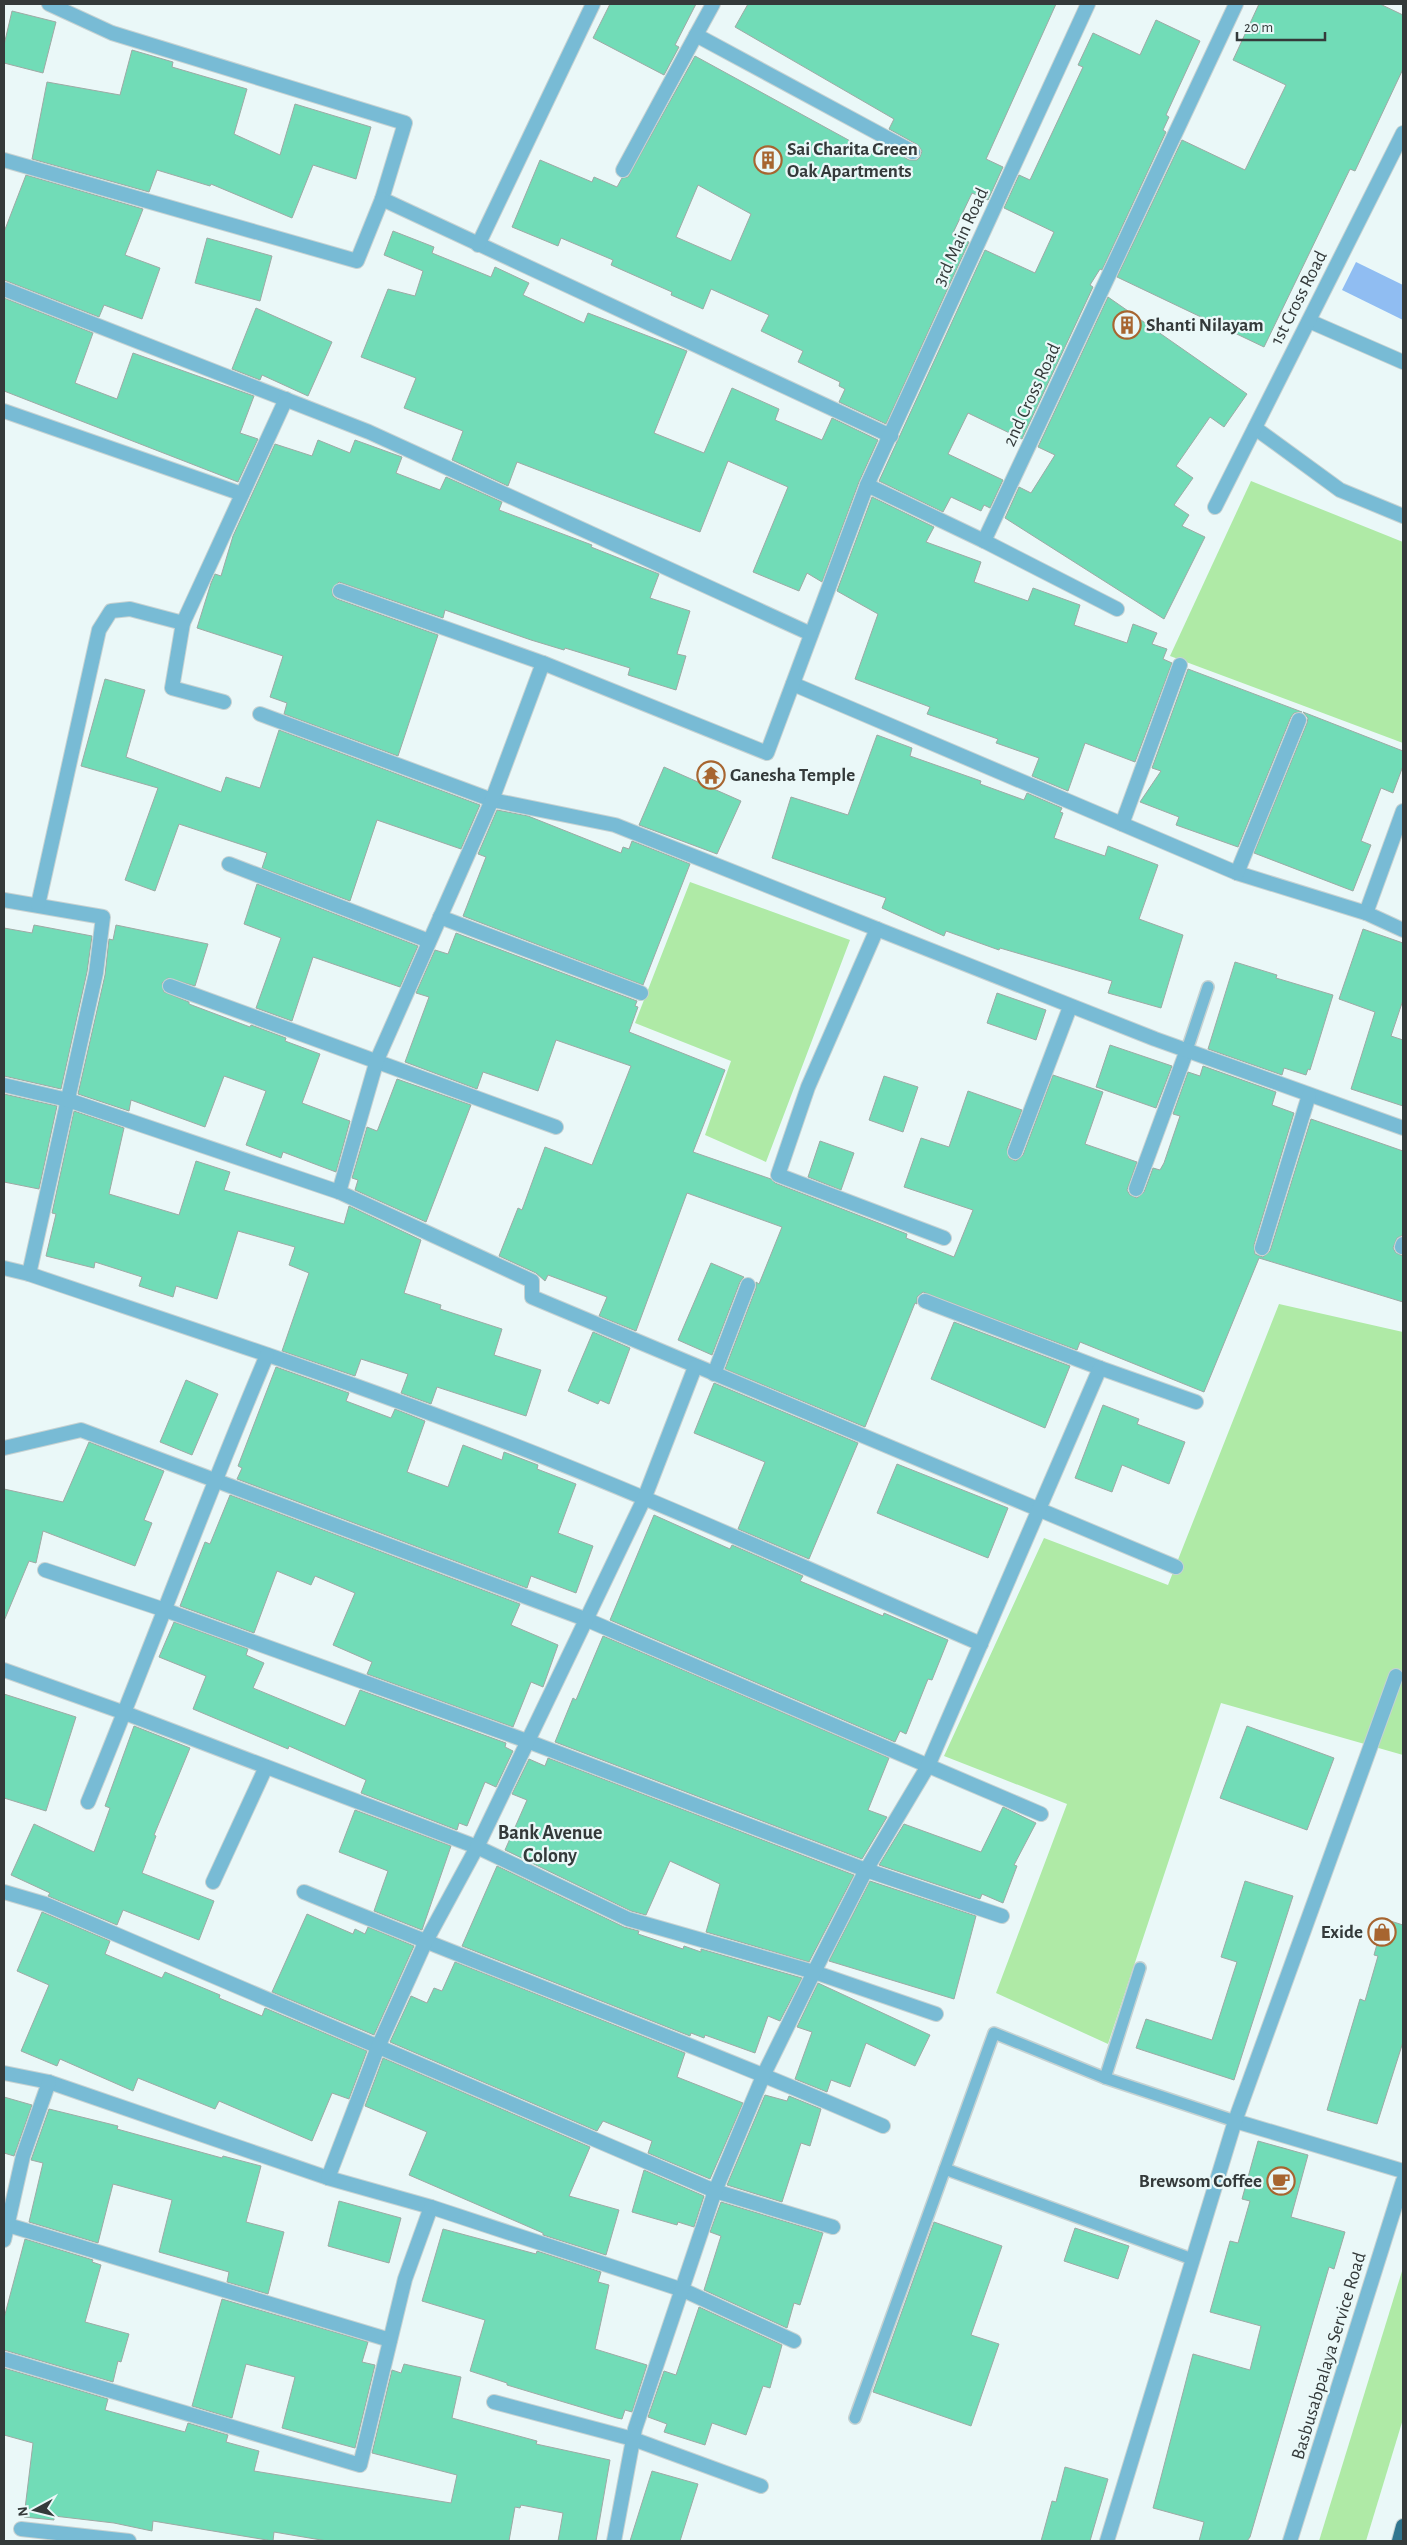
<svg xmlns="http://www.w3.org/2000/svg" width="1407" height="2545" font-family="'Alegreya Sans',sans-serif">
<rect width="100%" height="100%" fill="#eaf8f8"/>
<!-- green -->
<g fill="#afeaa6">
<polygon points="1251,481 1403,542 1403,743 1170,656"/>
<polygon points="690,882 850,940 766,1162 705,1135 731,1061 635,1023"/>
<polygon points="1279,1304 1403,1332 1403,1755 1221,1703 1108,2044 996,1993 1067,1804 944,1756 1044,1538 1168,1585"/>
<polygon points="1403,2268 1403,2419 1366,2541 1319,2541"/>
</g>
<!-- water -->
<polygon fill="#90bdf2" points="1356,262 1403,285 1403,320 1342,290"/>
<!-- building -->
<g fill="#71dcb7" stroke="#9eaaa5" fill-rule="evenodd">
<polygon points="610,4 696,4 675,45 679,47 664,75 593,38"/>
<path d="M 748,4 L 1056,4 L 987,157 L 986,159 L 1003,167 L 988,200 L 972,193 L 952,235 L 969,242 L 886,424 L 839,402 L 845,389 L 839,386 L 840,382 L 798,362 L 803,351 L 761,331 L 769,315 L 711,289 L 703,309 L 671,295 L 672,292 L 611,265 L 613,260 L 561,238 L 558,246 L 512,227 L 540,160 L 592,182 L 594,177 L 617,187 L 622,178 L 628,177 L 695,56 L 874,154 L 880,144 L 909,160 L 917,160 L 920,157 L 922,151 L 918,145 L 889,129 L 894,119 L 735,27 ZM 698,185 L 751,214 L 731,261 L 676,237 Z"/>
<polygon points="1259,4 1380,4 1403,15 1403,69 1355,171 1350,169 1264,347 1117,277 1182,140 1245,170 1286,85 1233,60"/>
<polygon points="12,11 56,22 43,73 4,63 4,45"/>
<polygon points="1156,20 1200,41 1166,115 1169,117 1163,130 1166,132 1102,270 1100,269 1090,285 1093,287 1022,439 968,413 948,454 1003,480 990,508 984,505 981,511 951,497 943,512 879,481 985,250 1035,273 1054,232 1004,208 1019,175 1030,180 1083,67 1078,65 1093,33 1140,55"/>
<polygon points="132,50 173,62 172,67 247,89 234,134 280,155 295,104 371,127 356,179 313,165 292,218 211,184 210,186 157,170 149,192 32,159 47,82 120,95"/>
<polygon points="26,175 143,209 125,255 160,268 142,319 104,305 99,317 4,280 4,232"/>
<polygon points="393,231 434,247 432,253 491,277 495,267 529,283 523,295 584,323 588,313 687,351 654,433 704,453 732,388 779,409 775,420 822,440 832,418 878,440 859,482 822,582 807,573 799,591 753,572 788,487 728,461 700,532 517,462 508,486 452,460 463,431 404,408 416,378 361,357 388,289 415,296 423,271 384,255"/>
<polygon points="207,238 272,256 260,301 195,283"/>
<polygon points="1108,297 1247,394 1224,427 1210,417 1176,466 1193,478 1174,505 1189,515 1182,526 1205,537 1164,619 1005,518 1019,487 1031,493 1055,455 1038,447"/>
<polygon points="4,298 93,333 75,383 117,399 133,353 254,396 240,433 258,439 238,482 4,391"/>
<polygon points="256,308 332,342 308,396 262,375 260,380 232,369"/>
<polygon points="318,440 350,453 355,440 402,457 396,473 440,490 446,477 502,502 499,510 592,545 591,547 659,574 650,598 690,611 677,654 686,656 676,690 628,675 630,668 565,648 564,650 531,640 445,610 443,618 339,582 332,589 333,596 337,599 438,635 398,756 284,714 287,703 270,697 283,656 197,628 211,583 215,574 221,576 233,536 275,444 312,456"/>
<polygon points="872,497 934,527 926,542 981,562 974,582 1028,601 1033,588 1080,605 1074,625 1127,643 1133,624 1157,633 1152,644 1167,649 1163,659 1172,663 1135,762 1085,743 1068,791 1032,776 1039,758 996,743 998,739 927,714 930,707 855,679 878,614 837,591"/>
<polygon points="1188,669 1302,712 1294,713 1291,717 1238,847 1176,825 1179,817 1140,802 1161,771 1152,768"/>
<polygon points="105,679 145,690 126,757 221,792 226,777 260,788 279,730 480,805 461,849 377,820 350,901 262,868 267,853 179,824 155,891 125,880 158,788 81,766"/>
<polygon points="1303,712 1403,751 1403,766 1393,793 1381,788 1361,841 1371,845 1353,891 1254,853 1307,723 1308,718"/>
<polygon points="877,735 912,748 910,756 981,781 980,784 1024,800 1027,793 1062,808 1060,812 1063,813 1054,838 1105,856 1108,846 1158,865 1139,919 1183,935 1161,1008 1108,993 1112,981 1000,948 999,950 946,931 944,936 882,908 886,898 772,858 791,797 848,815"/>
<polygon points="664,767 741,801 717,854 639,825"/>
<polygon points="497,810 528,816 621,853 623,847 629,849 632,841 690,864 643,985 463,916 486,857 478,854"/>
<polygon points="257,884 418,946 400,987 313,957 292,1021 256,1008 281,938 244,924"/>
<polygon points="34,925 92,936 87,972 61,1089 4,1076 4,928 32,933"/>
<polygon points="116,925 208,944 195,986 168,978 162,983 164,992 189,1002 189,1004 250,1027 251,1025 286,1038 285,1041 320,1054 302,1103 350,1121 336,1172 283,1152 281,1158 246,1145 266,1091 224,1076 205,1127 131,1100 129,1111 78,1094 105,975 109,939 113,940"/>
<polygon points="1363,929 1403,943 1403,1000 1391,1036 1403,1040 1403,1106 1351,1089 1375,1012 1339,999"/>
<polygon points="456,933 637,1001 635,1006 638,1007 629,1032 725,1070 693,1152 771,1179 775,1183 907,1234 906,1238 954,1257 973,1210 904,1187 921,1138 949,1147 968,1091 1022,1110 1007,1149 1009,1158 1016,1161 1023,1155 1053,1075 1103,1092 1085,1144 1137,1162 1127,1190 1130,1195 1137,1198 1144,1192 1153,1168 1160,1170 1164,1163 1180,1116 1173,1114 1188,1072 1200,1076 1203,1066 1276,1092 1272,1105 1294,1113 1254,1245 1255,1254 1263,1257 1270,1251 1311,1119 1403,1151 1403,1235 1397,1238 1393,1248 1396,1253 1403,1256 1403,1302 1259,1258 1204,1392 1080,1342 1077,1350 923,1292 917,1297 917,1304 915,1303 865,1427 725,1369 756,1288 756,1282 759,1284 782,1227 687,1193 636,1331 599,1316 607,1297 548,1275 545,1281 536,1273 499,1256 518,1208 522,1210 545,1147 592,1165 631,1066 556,1040 538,1091 483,1072 477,1089 405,1062 429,997 416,993 435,950 448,954"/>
<polygon points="1235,962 1277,975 1276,978 1333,995 1310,1070 1308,1069 1306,1075 1284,1068 1282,1075 1208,1049"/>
<polygon points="997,993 1046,1010 1036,1040 987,1023"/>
<polygon points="1110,1045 1172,1066 1156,1108 1096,1087"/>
<polygon points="884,1076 918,1087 903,1132 869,1120"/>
<polygon points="397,1079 471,1105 426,1222 355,1190 358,1180 352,1178 367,1127 377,1131 378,1129"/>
<polygon points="4,1094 57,1106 39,1189 4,1182"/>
<polygon points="74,1111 124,1128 109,1194 179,1215 196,1161 230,1172 224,1190 344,1224 349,1206 421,1240 404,1293 441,1305 440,1309 502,1329 494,1355 541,1370 526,1416 437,1387 431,1404 401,1393 408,1374 361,1359 355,1376 282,1351 309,1273 289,1265 295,1247 238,1231 217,1299 176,1286 173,1297 139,1286 142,1277 95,1262 94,1268 46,1256 56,1214 52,1213"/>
<polygon points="820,1141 854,1153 841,1190 808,1177"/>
<polygon points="711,1263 744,1277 740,1282 712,1355 678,1340"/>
<polygon points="954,1322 1070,1366 1045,1428 931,1379"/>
<polygon points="593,1332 630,1348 609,1404 600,1400 598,1404 568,1391"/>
<polygon points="276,1367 349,1393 346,1401 391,1418 395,1409 425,1421 407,1472 448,1487 463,1445 502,1460 504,1452 538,1465 537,1469 576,1484 558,1533 593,1546 576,1593 531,1576 527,1588 237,1479 242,1468 238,1466"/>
<polygon points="186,1380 218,1394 192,1455 160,1442"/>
<polygon points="714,1383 858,1443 809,1559 738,1529 765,1462 694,1433"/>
<polygon points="1103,1405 1139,1419 1137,1424 1185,1442 1169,1484 1122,1465 1112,1492 1075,1478"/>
<polygon points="89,1442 164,1471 144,1520 152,1523 135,1566 43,1531 36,1563 29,1561 4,1621 4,1489 63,1502"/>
<polygon points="897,1464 1008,1508 988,1558 877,1513"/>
<polygon points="230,1495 520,1604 511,1625 558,1645 543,1687 531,1682 513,1727 367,1674 372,1662 333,1645 355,1593 315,1576 311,1585 277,1571 254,1633 180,1606 205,1542 210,1544"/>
<polygon points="654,1515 730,1549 732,1545 803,1576 800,1581 883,1616 884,1613 948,1640 932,1680 928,1679 906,1734 900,1731 895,1742 610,1620"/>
<polygon points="174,1622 248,1649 246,1655 264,1663 253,1688 345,1726 360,1690 506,1743 505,1747 513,1751 496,1787 485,1782 467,1826 459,1823 457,1830 361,1793 366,1780 289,1746 288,1749 193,1709 206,1676 159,1657"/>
<polygon points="603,1636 889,1758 868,1810 887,1817 862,1859 555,1742 573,1698 576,1700"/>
<polygon points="4,1694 76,1717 46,1811 4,1798"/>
<polygon points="134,1726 190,1748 154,1835 156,1836 142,1873 214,1901 199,1940 123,1910 117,1925 48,1896 50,1893 11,1875 34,1824 94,1852 110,1808 105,1806"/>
<polygon points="1247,1726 1334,1758 1307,1830 1220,1798"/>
<polygon points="548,1758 854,1875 809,1962 706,1932 720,1884 670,1861 646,1915 631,1911 505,1850 527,1800 512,1794 529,1759 545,1766"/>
<polygon points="1003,1807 1036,1823 1014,1865 1017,1866 1003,1903 982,1894 980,1899 879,1865 904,1824 981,1852"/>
<polygon points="355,1810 451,1846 422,1930 374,1911 388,1871 339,1852"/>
<polygon points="497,1866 624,1927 639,1931 638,1934 683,1949 684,1946 701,1952 701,1949 802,1978 780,2021 768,2016 755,2053 705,2035 704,2038 691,2033 690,2036 462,1946"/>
<polygon points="870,1881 976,1916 954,1999 829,1961"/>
<polygon points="1245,1881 1293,1896 1234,2080 1136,2048 1146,2019 1212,2040 1237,1962 1221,1957"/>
<polygon points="42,1912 110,1941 105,1954 162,1978 165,1972 220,1995 219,1998 262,2016 265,2008 367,2051 349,2099 332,2093 312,2141 219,2101 215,2109 138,2078 133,2091 60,2059 57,2066 21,2051 49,1985 17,1971"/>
<polygon points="307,1914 353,1934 355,1929 365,1934 368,1927 414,1946 374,2035 272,1992"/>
<polygon points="1384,1919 1403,1925 1403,2042 1377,2124 1327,2110 1360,1999 1365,2001 1378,1956 1374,1955"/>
<polygon points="455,1962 685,2053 677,2077 743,2103 710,2179 648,2153 652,2141 603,2121 597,2131 390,2042 411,1996 427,2003 434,1988 442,1991"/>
<polygon points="818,1983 930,2035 915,2066 866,2043 850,2087 831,2080 827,2092 795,2079 812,2032 797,2027"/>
<polygon points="383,2058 590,2147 569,2196 619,2210 606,2255 543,2235 543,2233 409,2175 427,2132 365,2106"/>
<polygon points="765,2095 787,2101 789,2096 821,2109 810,2146 801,2143 782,2202 727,2185"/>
<polygon points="4,2097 32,2105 14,2156 4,2153"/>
<polygon points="49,2109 118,2126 117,2129 222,2158 223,2156 261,2166 246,2222 284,2232 268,2294 227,2282 229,2272 159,2252 172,2200 113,2184 98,2243 29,2222 43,2163 31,2160"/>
<polygon points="1258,2141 1308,2155 1291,2217 1345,2232 1334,2269 1329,2267 1250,2537 1247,2541 1199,2541 1204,2522 1153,2508 1193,2354 1250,2370 1261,2326 1210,2312 1230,2241 1238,2243 1250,2201 1242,2199"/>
<polygon points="644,2170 704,2196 694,2227 678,2222 677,2225 632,2212"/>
<polygon points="339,2201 401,2218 389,2263 328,2246"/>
<polygon points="721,2202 823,2233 800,2305 794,2303 787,2328 704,2290 721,2236 710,2232"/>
<polygon points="934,2222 1002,2246 971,2335 999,2344 971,2426 873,2392"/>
<polygon points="1075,2228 1129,2246 1118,2279 1064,2261"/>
<polygon points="443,2229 536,2254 537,2251 601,2272 598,2282 609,2285 595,2349 647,2365 632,2412 625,2410 622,2419 617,2418 507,2385 507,2383 470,2371 485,2320 422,2301"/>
<polygon points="25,2239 93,2260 92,2262 101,2265 85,2322 129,2334 121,2362 118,2361 113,2382 4,2350 4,2318"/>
<polygon points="222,2299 368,2342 362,2362 375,2365 355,2448 282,2428 295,2377 246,2364 232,2418 192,2406"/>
<polygon points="699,2307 782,2345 770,2388 763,2386 746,2435 712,2423 705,2445 664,2432 667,2424 648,2417 664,2371 676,2375"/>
<polygon points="404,2364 461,2377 452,2418 537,2441 536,2444 610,2460 596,2541 558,2541 563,2513 521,2505 520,2508 515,2507 509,2541 327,2541 274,2532 273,2541 153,2521 152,2531 114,2523 54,2516 54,2520 24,2517 33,2443 4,2435 4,2368 108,2399 105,2410 185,2432 188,2423 228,2435 226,2442 259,2451 254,2471 451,2503 457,2475 372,2453 392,2370 401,2373"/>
<polygon points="1065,2467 1108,2479 1090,2541 1041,2541 1052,2501 1056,2502"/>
<polygon points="652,2471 698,2484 680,2541 630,2541"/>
</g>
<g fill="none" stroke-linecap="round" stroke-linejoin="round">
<!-- service casing -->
<g stroke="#c6d2d2" stroke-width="14">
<g id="service">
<polyline points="1187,1050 1208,987"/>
<polyline points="1105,2078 1140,1968"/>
<polyline points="945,2169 1192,2259"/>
<polyline points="855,2418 994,2033 1105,2078 1235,2121"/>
</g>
</g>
<!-- minor casing -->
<g stroke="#c6d2d2" stroke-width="16">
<g id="minor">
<polyline points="49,4 112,33 405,123 382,199 891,436"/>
<polyline points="713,4 696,35 913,152"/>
<polyline points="4,160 357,261 382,199"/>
<polyline points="623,170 696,35"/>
<polyline points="478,245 593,4"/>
<polyline points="4,289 369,432 811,634"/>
<polyline points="1309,321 1403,362"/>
<polyline points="4,411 242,494"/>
<polyline points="1255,428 1340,490 1403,516"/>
<polyline points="867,485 1088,4"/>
<polyline points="1215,507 1403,133"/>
<polyline points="984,541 1117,609"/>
<polyline points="340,591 543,663"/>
<polyline points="793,684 1237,873 1366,913 1403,811"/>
<polyline points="224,702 172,688 183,623 286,399"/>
<polyline points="260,714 492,800 615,825 877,929"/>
<polyline points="1122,824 1180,665"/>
<polyline points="229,864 429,941"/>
<polyline points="1237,873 1299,720"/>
<polyline points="4,900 103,917 96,973 29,1274"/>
<polyline points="38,905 99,630 111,611 130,609 183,623"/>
<polyline points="1366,913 1403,930"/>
<polyline points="440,917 641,993"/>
<polyline points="170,986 556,1127"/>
<polyline points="4,1085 68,1100 339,1192 377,1060 492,800 543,663 767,753 867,485 984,541 1236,4"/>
<polyline points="1015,1152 1070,1007"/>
<polyline points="1136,1189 1187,1050"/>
<polyline points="339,1192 532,1281 532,1297 1176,1567"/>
<polyline points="944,1238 778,1175 808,1087 877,929 1155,1039 1403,1128"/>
<polyline points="1402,1247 1403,1244"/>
<polyline points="1262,1248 1309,1095"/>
<path d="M 4,1268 L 29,1274 C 170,1322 312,1368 451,1421 C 630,1488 805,1568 981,1644"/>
<polyline points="925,1301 1100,1368"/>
<polyline points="714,1374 748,1285"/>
<polyline points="4,1448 81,1430 585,1619 1041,1814"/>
<polyline points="45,1570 165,1610 527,1741 866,1870 1002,1916"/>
<polyline points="4,1670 125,1713 477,1847 628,1919 814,1972 936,2014"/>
<path d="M 88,1802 C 149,1654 204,1503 267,1355"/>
<polyline points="213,1882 266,1767"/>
<polyline points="4,1892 45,1904 715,2191 833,2227"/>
<path d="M 304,1892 C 497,1972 693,2043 883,2126"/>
<polyline points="4,2073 49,2082 328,2178 431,2207 683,2290 794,2341"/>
<polyline points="1235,2121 1403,2171"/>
<polyline points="328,2178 378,2047 425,1943 477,1847 644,1499 695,1367"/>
<polyline points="8,2225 390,2340"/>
<polyline points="4,2240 23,2156 49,2082"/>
<polyline points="4,2359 360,2465 405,2279 431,2207"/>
<polyline points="494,2402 633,2439 761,2486"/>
<polyline points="21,2529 129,2541"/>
<polyline points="614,2541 635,2429 715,2191 764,2074 814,1972 866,1870 928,1766 1100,1368 1196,1402"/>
<polyline points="1107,2541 1235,2121 1396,1676"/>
</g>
</g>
<!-- tertiary casing -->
<g stroke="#c6d2d2" stroke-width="16">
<polyline id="tertiary" points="1290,2541 1403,2181"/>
</g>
<!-- trunk casing -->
<g stroke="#c6d2d2" stroke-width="16">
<polyline id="trunk" points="1399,2541 1403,2526"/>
</g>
<!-- service -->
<use href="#service" stroke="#78bbd5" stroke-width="11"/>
<!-- minor -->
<use href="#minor" stroke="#78bbd5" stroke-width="14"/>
<!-- tertiary -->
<use href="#tertiary" stroke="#78bbd5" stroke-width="14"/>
<!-- trunk -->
<use href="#trunk" stroke="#31768f" stroke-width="14"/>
</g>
<!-- icons -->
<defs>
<g id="building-ring" transform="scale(1.4375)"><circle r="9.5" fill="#eaf8f8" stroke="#a76530" stroke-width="1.5"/><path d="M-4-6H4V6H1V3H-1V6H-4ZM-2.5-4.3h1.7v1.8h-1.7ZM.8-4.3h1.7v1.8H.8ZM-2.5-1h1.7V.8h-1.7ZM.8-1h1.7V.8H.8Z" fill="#a76530"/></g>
<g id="temple-ring" transform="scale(1.4375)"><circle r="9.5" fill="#eaf8f8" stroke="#a76530" stroke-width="1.5"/><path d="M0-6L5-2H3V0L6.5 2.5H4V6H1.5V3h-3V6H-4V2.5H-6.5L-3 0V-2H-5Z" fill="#a76530"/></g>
<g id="shop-ring" transform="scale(1.4375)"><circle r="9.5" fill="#eaf8f8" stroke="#a76530" stroke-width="1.5"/><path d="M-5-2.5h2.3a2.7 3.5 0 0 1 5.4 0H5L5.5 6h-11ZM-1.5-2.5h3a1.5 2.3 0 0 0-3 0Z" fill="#a76530"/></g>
<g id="cafe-ring" transform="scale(1.4375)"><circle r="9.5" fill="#eaf8f8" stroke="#a76530" stroke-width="1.5"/><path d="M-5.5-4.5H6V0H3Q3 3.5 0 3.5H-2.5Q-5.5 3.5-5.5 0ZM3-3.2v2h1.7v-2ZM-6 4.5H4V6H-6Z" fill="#a76530"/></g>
</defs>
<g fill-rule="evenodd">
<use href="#building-ring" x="768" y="160"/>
<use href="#building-ring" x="1127" y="325"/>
<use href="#temple-ring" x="711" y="775"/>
<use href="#shop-ring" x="1382" y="1932"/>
<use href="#cafe-ring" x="1281" y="2181"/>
</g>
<g text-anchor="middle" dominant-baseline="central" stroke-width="4.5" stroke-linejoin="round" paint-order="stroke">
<!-- poi labels -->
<g font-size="19" font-weight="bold" fill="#343a3a" stroke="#eaf8f8" text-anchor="start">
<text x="787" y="149">Sai Charita Green<tspan x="787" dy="22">Oak Apartments</tspan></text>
<text x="1146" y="325">Shanti Nilayam</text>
<text x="730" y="775">Ganesha Temple</text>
<text x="1363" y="1932" text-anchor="end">Exide</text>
<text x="1262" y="2181" text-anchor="end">Brewsom Coffee</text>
</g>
<!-- street labels -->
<g font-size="19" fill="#343a3a" stroke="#eaf8f8">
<text transform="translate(961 237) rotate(-65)">3rd Main Road</text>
<text transform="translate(1299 298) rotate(-63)">1st Cross Road</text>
<text transform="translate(1032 395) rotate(-65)">2nd Cross Road</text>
<text transform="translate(1329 2356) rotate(-73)">Basbusabpalaya Service Road</text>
</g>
<!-- neighbourhood labels -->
<g font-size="20" font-weight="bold" fill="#343a3a" stroke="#eaf8f8">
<text x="550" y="1833">Bank Avenue<tspan x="550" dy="23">Colony</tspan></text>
</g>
</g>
<!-- border -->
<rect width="1407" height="2545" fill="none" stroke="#343a3a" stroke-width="10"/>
<!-- north arrow -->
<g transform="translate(35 2510) rotate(263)" stroke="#eaf8f8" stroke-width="4" paint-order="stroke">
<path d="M0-4L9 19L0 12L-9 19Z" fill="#343a3a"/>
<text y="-8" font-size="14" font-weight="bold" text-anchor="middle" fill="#343a3a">N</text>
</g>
<!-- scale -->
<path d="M1237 32v8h88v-8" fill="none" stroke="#343a3a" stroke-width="2.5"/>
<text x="1244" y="32" font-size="15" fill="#343a3a" stroke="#eaf8f8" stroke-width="4" paint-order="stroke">20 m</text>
</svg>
